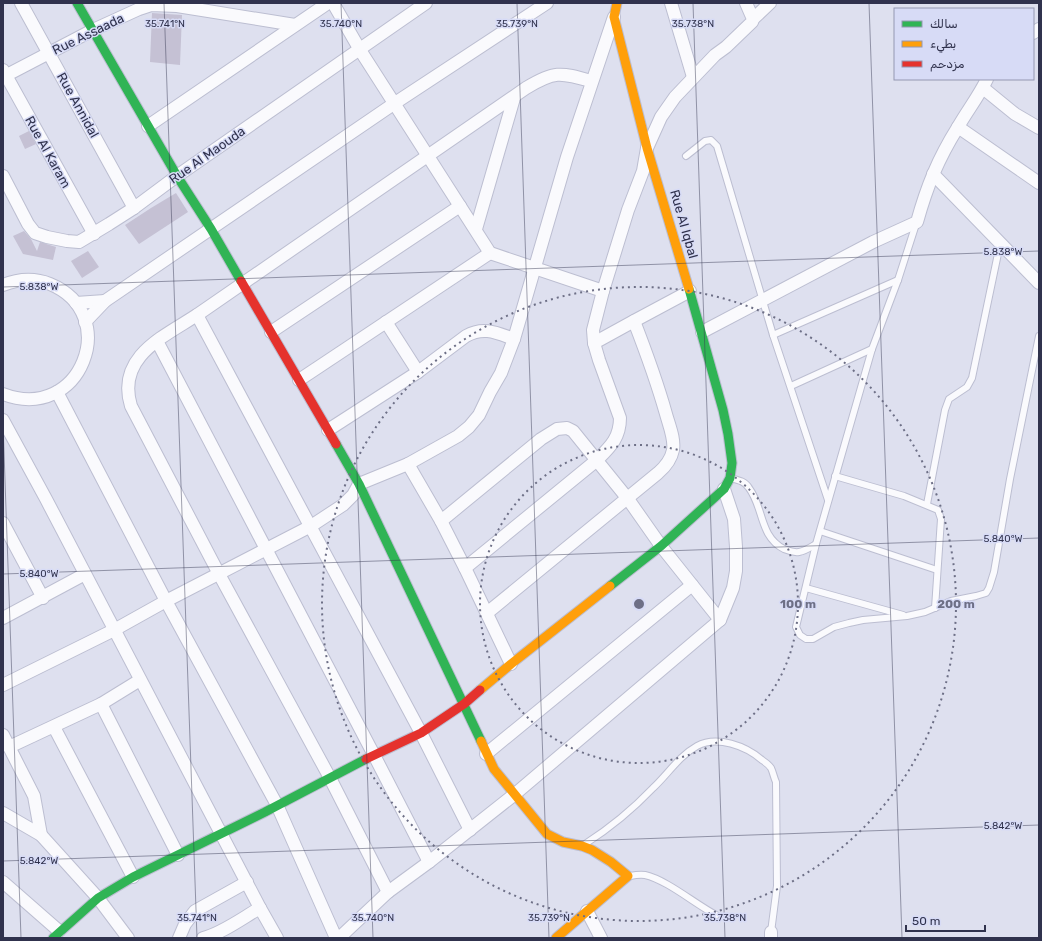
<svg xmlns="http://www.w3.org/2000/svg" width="1042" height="941" font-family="Rubik,Vazirmatn,sans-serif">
<rect width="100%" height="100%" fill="#dee0ef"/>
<!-- building -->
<g fill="#c5c1d4">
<polygon points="152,13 182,15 180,65 150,62"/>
<polygon points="29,131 36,144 25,149 19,136"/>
<polygon points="176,193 188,212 139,244 125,225 151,208"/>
<polygon points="24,231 31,239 37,251 40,242 56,247 53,260 23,254 13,236"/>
<polygon points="88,251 99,267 82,278 71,261"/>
</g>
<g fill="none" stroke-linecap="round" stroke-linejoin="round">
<!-- lane casing -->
<g stroke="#bcbed1" stroke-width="8">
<g id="lane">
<polyline points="686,156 705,141 711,140 717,146 773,335 828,500"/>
<polyline points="773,335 898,280"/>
<polyline points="791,386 872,349"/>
<polyline points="835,476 904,496 938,510 941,519 935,608"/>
<path d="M 730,478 C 738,480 745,481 749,488 C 764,508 759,536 784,549 C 789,551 793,553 799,552 C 805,551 811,547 816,544 L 872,349 L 898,280 L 916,224"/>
<polyline points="927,504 945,410 949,399 967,387 972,378 1000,244"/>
<polyline points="820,531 937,570"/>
<polyline points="816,544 796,627 800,635 806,639 813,639 834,627 849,623 863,620 907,616 925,612 951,601 976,596 986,593 989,588 994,572 1010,479 1039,336"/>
<polyline points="806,588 903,615"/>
<path d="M 585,844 C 610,828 632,810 653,788 C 668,774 679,756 697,746 C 717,735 746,746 762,760 C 765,762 769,765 771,768 C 773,772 774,778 776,782 L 777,886 L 771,932"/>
<path d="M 630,876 C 635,875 640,874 645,875 C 667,880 695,904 716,915"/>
</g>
</g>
<!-- street casing -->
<g stroke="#bcbed1" stroke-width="14">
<g id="street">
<polyline points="21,3 134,208"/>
<polyline points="333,3 360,50 490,253 603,291"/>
<polyline points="671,3 693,77"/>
<polyline points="753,19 770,3"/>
<polyline points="1033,33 1039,29"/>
<polyline points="3,70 94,234"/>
<polyline points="3,77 93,30 139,9 151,5 177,6 295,25"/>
<path d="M 987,79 C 979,96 967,111 958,127 L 1039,183"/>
<polyline points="983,88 1015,114 1039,128"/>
<polyline points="148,126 328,3"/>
<polyline points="933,174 1039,283"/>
<polyline points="3,176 28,224 35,233 47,237 67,241 79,242 109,224 134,208 177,176 426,3"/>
<polyline points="476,229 514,98"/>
<path d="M 3,285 C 18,279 35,278 50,284 C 123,314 81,424 3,394"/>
<polyline points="76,303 105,301"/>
<polyline points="197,315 421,733 470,830"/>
<polyline points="85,322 105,301 395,103 547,3"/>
<polyline points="386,322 418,372"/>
<polyline points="271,332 460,206"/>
<path d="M 702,332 L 873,242 L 917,222 C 927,186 938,159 958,127"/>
<polyline points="157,341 374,755 429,862"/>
<polyline points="594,343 634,321 690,291"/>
<polyline points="299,380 490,253"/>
<polyline points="57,392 166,601 277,805 336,938"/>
<polyline points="3,420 46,499 260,908 277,938"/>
<path d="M 328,430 L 418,372 L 466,336 C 484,326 497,333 514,339"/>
<polyline points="408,464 441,521 465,568 511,664"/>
<polyline points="441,521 541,439 557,429 567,428 573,431 628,499 661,546 720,620"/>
<polyline points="3,523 43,598"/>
<path d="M 465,568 L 597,460 C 610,447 620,438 620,418 L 599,360 L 594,343 L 593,330 L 603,291 L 628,210 L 643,171 L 647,148 L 661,117 L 675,97 L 715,55 L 726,47 L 752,22 L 753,19 L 746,3"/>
<path d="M 487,613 L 658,473 C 665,467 671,460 673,450 C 675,439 669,425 666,414 C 657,382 646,352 634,321"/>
<polyline points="3,618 85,574"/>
<polyline points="3,685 114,630 166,601 311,526 343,505 353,495 359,484 408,464 458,436 469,427 479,415 490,392 501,373 514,339 567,157 614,17"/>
<polyline points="101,704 178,855"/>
<polyline points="54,727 133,877"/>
<polyline points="3,735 34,796 41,835"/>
<polyline points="9,747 101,704 140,680"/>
<polyline points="486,754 692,585"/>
<polyline points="3,813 41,835 98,898 128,938"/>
<polyline points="3,882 59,931"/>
<path d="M 388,892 L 330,778 L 219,574 L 131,406 C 116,357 163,337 197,315 L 526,88 C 554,71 560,72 591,81"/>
<polyline points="587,911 601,938"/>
<polyline points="179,938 185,924 195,911 247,882"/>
<path d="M 203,938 C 221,934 244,917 260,908"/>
<polyline points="339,938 388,892 429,862 515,794 720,620 733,588 736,571 736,547 734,519 724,489"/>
<polyline points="771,938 771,932"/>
</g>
</g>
<!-- fast casing -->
<g stroke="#bcbed1" stroke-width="11">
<g id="fast">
<polyline points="77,3 177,176 211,229 241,281"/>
<polyline points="336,444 359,484 481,741"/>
<polyline points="610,586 661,546 724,489 730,478 732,463 728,434 723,410 689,289"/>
<polyline points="53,938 98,898 133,877 265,812 366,759"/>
</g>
</g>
<!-- slow casing -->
<g stroke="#bcbed1" stroke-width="11">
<g id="slow">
<polyline points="617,3 614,17 647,148 689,289"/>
<polyline points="480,690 511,664 610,586"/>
<polyline points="481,741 494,769 547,834 563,842 582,846 592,850 611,862 628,876 556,938"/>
</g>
</g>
<!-- jam casing -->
<g stroke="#bcbed1" stroke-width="11">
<g id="jam">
<polyline points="241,281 336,444"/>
<polyline points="366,759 421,733 464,704 480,690"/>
</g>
</g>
<!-- lane -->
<use href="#lane" stroke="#fafafd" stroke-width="6"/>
<!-- street -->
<use href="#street" stroke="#fafafd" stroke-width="12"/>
<!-- fast -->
<use href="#fast" stroke="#30b455" stroke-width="9"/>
<!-- slow -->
<use href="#slow" stroke="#ff9f0a" stroke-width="9"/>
<!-- jam -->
<use href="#jam" stroke="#e5322d" stroke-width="9"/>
</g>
<!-- ticks -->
<path fill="none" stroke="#30324d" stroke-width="1" stroke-opacity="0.45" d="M 164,3 L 197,938M 341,3 L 373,938M 517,3 L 549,938M 693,3 L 725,938M 869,3 L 902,938M 3,287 L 1039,251M 3,423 L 21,938M 3,574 L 1039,538M 3,861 L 1039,825"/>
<!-- distance rings -->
<g fill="none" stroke="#6d6f86" stroke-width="2" stroke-dasharray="2 4">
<circle cx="639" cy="604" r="159"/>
<circle cx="639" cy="604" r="317"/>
</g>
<g text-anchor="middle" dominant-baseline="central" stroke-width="3" stroke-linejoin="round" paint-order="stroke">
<!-- street labels -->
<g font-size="13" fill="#30324d" stroke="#d7dbf6">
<text transform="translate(88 34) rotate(-26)">Rue Assaada</text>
<text transform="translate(78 105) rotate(61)">Rue Annidal</text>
<text transform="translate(48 152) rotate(61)">Rue Al Karam</text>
<text transform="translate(207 155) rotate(-35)">Rue Al Maouda</text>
<text transform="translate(684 224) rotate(74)">Rue Al Iqbal</text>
</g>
</g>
<g font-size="10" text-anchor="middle" fill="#30324d" stroke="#d7dbf6" stroke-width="3" stroke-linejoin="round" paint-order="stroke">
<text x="165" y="27">35.741°N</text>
<text x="341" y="27">35.740°N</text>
<text x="517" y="27">35.739°N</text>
<text x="693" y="27">35.738°N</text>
<text x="1003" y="255">5.838°W</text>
<text x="39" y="290">5.838°W</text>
<text x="1003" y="542">5.840°W</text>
<text x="39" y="577">5.840°W</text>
<text x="1003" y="829">5.842°W</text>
<text x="39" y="864">5.842°W</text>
<text x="197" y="921">35.741°N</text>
<text x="373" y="921">35.740°N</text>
<text x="549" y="921">35.739°N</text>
<text x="725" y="921">35.738°N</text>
</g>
<circle cx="639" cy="604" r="6" fill="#6d6f86" stroke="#d7dbf6" stroke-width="2"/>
<g font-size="12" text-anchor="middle" font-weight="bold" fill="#6d6f86" stroke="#d7dbf6" stroke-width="3" stroke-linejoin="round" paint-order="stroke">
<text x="798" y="608">100 m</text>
<text x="956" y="608">200 m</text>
</g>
<!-- border -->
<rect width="1042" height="941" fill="none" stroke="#30324d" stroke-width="8"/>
<!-- legend -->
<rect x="894" y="8" width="140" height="72" fill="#d7dbf6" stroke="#9497b2"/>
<rect x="902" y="21" width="20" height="6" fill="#30b455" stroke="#9497b2"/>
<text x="930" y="28" font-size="12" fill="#30324d">سالك</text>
<rect x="902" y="41" width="20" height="6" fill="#ff9f0a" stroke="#9497b2"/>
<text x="930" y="48" font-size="12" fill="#30324d">بطيء</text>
<rect x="902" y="61" width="20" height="6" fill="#e5322d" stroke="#9497b2"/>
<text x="930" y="68" font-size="12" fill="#30324d">مزدحم</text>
<!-- scale -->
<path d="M906 925v6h79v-6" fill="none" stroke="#30324d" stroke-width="2"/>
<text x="912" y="925" font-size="12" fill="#30324d" stroke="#d7dbf6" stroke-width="3" paint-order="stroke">50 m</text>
</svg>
